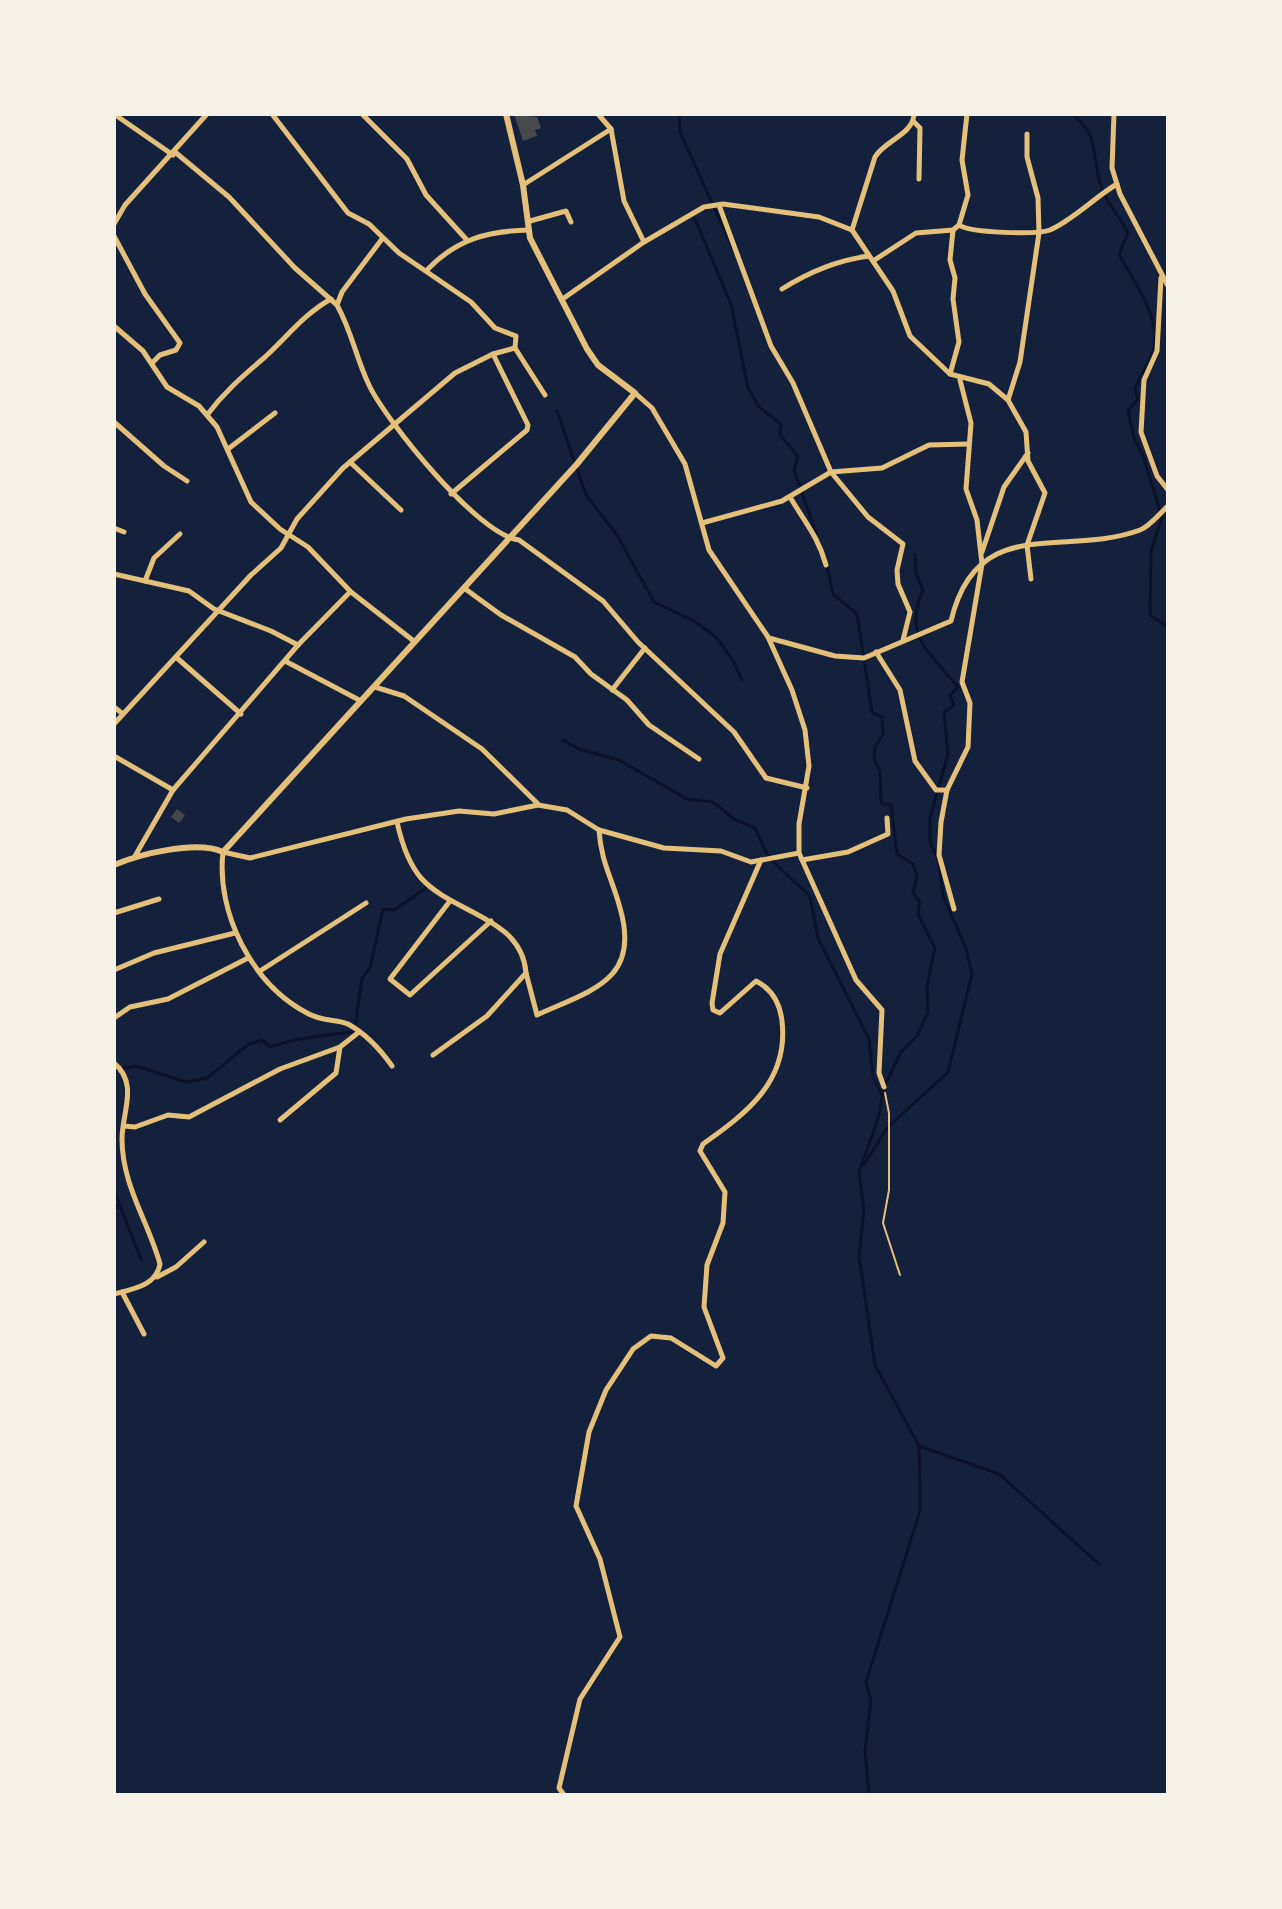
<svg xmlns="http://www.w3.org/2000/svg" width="1282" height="1909" font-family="Georgia,serif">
<rect width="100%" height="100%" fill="#14213d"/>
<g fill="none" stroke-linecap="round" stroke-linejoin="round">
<!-- stream -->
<g stroke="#0b132b" stroke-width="3">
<polyline points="679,114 680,132 734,252"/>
<path d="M 1072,114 C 1102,137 1090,157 1102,189 C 1107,204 1121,218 1128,233 L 1119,254 C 1133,281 1165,322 1152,354 C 1147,366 1140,376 1135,389 L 1138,399 L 1128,411 L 1134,438 L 1143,456 L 1162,517 L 1151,551 L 1150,615 L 1168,627"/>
<polyline points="695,219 731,304 748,388 759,407 781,424 780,435 798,456 794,470 817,536"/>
<polyline points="557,411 586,495 617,535 654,602 694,621 716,637 733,660 742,680"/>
<polyline points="827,566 833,594 857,614 872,712 882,717 883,735 875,747 874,759 880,771 881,803 891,805 897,854 913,864 917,877 913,893 920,902 918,914 935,948 927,985 928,1012 917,1036 901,1052 884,1087 878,1119 859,1172 864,1211 859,1256 875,1365 919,1446 920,1478 920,1511 866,1682 871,1701 865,1751 869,1795"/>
<polyline points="563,740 579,749 619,760 687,799 713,802 734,819 755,828 769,858 810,896 818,938 869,1039 873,1076 882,1096"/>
<polyline points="355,1027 362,978 370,968 383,909 394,910 426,888"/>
<path d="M 114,1070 L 136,1066 L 186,1082 L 207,1078 L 249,1044 L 262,1040 L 270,1047 C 297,1037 327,1036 356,1031"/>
<path d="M 864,1165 L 887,1128 L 948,1072 L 972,974 L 966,948 L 943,896 L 939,862 L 930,842 L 930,818 L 948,754 L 944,712 L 954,705 L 950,695 L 958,687 C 930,653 902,635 923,590 L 916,573 L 915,555"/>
<polyline points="114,1191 141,1259"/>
<polyline points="114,1211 119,1203"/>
<polyline points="919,1446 999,1474 1099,1564"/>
</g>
</g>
<!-- building -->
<g fill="#48494c">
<polygon points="514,114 537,117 541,128 535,130 537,136 523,141"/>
<polygon points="177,809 185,815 179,823 171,817"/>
</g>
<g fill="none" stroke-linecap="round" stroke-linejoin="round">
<!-- path -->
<polyline stroke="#e5c07b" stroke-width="2" points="885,1093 889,1113 889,1190 883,1223 900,1275"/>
<!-- minor -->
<g stroke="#e5c07b" stroke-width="5">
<polyline points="114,114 173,155"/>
<polyline points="272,114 348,213 369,224 399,253 471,302 495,328 516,336 515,348 545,395"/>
<polyline points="362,114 407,159 426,195 466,239"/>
<polyline points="598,114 611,129 624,201 644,242"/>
<polyline points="1114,114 1112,168 1120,194 1168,286"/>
<polyline points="914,122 920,128 919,179"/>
<polyline points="175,152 229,197 295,268 337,305"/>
<polyline points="523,185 611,129"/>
<polyline points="719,205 771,346 793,383 831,472 868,517 903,544 897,570 898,584 910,612 903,640"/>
<polyline points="530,221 566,211 571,222"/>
<polyline points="114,224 125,205 207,114"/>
<path d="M 959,225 C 970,233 1037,235 1050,230 C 1073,220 1095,197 1117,184"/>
<path d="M 852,230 L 875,157 C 885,140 913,135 914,114"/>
<polyline points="114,236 145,294 180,343 176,350 160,355 152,363"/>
<path d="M 382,239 L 342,292 L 337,305 C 352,332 356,358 369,385 C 386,421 479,536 519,540 L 603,601 L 638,642 L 734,732 L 766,778 L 807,788"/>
<polyline points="873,261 916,233 953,230 959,225 968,195 962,160 967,114"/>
<path d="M 428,269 C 457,239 488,231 529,230"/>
<polyline points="1161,278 1157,351 1144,380 1141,432 1157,476 1168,490"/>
<path d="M 782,289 C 809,272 838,260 869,256"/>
<polyline points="564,298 644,242 704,207 723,204 819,217 852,230 893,291 910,336 950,374 989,384 1008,400 1026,432 1028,461 1045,493 1027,545 1031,579"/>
<polyline points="114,326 143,351 167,387 199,406 217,427 251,502 280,529 308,547 351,592 415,642"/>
<polyline points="950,374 959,342 953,299 955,278 950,260 953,230"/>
<polyline points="635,393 652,408 685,464 709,550 768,637 792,690 805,730 809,766 799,824 799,853 856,980 882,1010 879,1073 884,1087"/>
<polyline points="1008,400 1020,362 1039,233 1038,198 1027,157 1027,134"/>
<path d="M 207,415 C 225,391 243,376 265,357 C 287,337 304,314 331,299"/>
<polyline points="114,422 164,466 187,481"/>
<polyline points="228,449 275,413"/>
<polyline points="350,462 401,510"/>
<polyline points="451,494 527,430 528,425 493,354"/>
<path d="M 790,497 C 804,521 818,536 826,565"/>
<polyline points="702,523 782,501 831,472 882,468 929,445 968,444"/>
<polyline points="114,528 124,532"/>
<polyline points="982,552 1004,487 1028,453"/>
<polyline points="114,574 189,591 214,609 271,631 298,645"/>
<polyline points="145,581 154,558 180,534"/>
<polyline points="464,588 501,615 575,657 591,674 627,700 649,725 699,759"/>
<path d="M 769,638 L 835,656 L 864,658 L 951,621 C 977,512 1065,558 1140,530 C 1150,526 1160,513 1168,506"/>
<polyline points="876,652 900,690 915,761 936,790 947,790"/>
<polyline points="177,658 241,714"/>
<polyline points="287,662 361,701"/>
<polyline points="375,687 404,696 482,749 538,804"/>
<polyline points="612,690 645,648"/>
<polyline points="114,707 123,714"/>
<polyline points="114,724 251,575 281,548 297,519 343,468 455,373 493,354 515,348"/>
<polyline points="114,756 173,790"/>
<path d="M 397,822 C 401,840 409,864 421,878 C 453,914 522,917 526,973 L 487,1016 L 433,1055"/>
<polyline points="135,856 173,790 298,645 350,592"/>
<polyline points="802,860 848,852 888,834 887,818"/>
<polyline points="450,901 390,979 410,995 491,921"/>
<polyline points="954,909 939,855 941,822 947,790 968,747 970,703 962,682 982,564 977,520 966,489 971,423 960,380"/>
<polyline points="114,913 159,899"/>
<polyline points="114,970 154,953 235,933"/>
<polyline points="260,971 366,903"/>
<path d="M 526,973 L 537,1015 C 592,990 641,980 620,908 C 612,878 601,862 599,830"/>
<polyline points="114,1018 130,1007 168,999 248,958"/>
<path d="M 114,1063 C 139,1084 122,1112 122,1139 C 122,1185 148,1221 160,1264 C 156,1286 133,1289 114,1294"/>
<path d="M 392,1066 C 380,1049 366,1034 348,1024 C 337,1019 322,1022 307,1013 C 252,984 216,913 223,852 L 250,858 L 406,819 L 459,811 L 494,814 L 538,805 L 567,810 L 599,830 L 664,848 L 721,851 L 751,862 L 799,853"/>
<polyline points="280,1120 336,1073 340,1047"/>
<polyline points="124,1126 135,1127 168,1115 189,1117 280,1069 340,1047 359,1032"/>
<polyline points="157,1277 176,1267 204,1242"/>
<polyline points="122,1292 144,1334"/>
<path d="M 564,1795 L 559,1788 L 580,1699 L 620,1637 L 600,1559 L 576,1506 L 589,1432 L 606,1390 L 633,1349 L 651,1336 L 671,1338 L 716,1366 L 723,1358 L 704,1307 L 707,1265 L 723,1223 L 725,1192 L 700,1151 L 703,1144 C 747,1113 789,1081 782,1021 C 780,1004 772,989 756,981 L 720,1013 L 713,1010 L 712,1003 L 720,954 L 761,860"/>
</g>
<!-- tertiary -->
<path stroke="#e5c07b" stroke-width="6" d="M 114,865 C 140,854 196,840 223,852 L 577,464 L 635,393 L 598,365 L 587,349 L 530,238 L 523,185 L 506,114"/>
</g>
<!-- border -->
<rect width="1282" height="1909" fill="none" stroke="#f6f1e7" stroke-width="232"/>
</svg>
